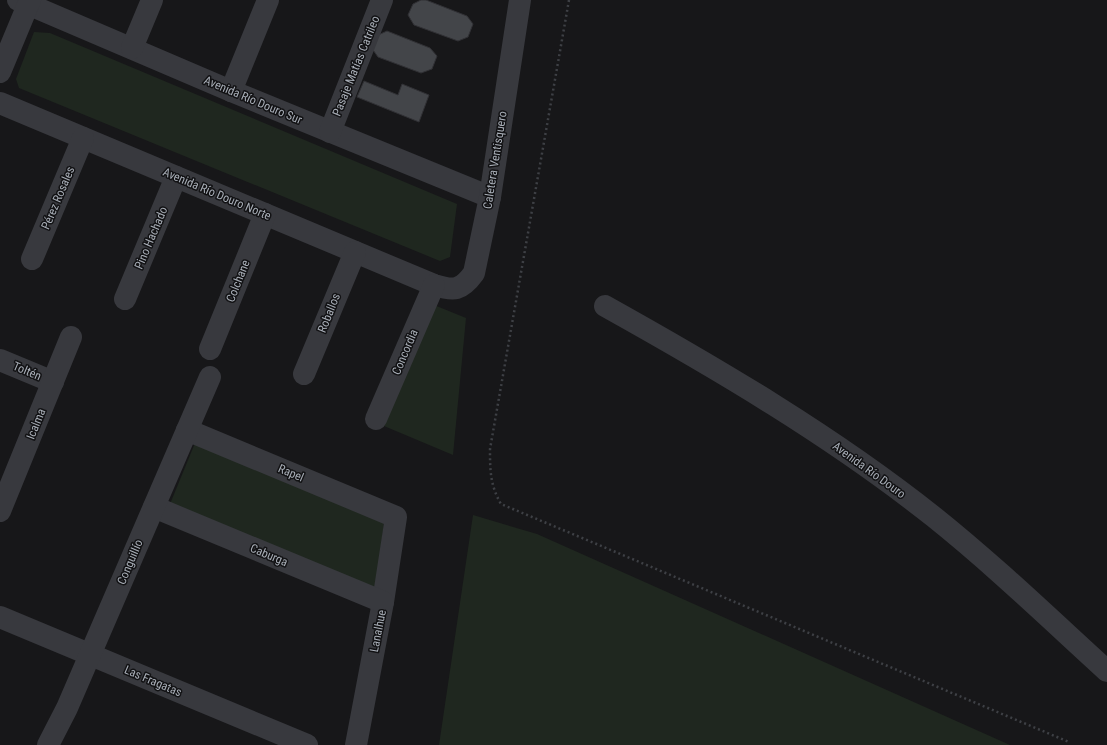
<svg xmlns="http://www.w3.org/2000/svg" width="1107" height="745" font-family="'Roboto Condensed',sans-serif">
<rect width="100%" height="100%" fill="#171719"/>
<!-- green -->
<g fill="#1f271f">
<polygon points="34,32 50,33 457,204 450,257 440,261 19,88 16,79"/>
<polygon points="434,305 466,318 453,455 384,426"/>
<polygon points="195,443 384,523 375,591 170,504"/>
<polygon points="473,515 537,534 1010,745 439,745"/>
</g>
<!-- building -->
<g fill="#434549" stroke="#313135">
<polygon points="421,0 426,0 467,16 473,24 468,37 458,41 414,25 408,15 413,4"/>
<polygon points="387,31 430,48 437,56 432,69 421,73 378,57 371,47 376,36"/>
<polygon points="364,81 398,95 402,84 429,95 419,122 357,97"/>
</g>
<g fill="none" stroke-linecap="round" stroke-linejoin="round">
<!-- path -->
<path stroke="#3e4045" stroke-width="2.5" stroke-dasharray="2 3" stroke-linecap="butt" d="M 569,0 L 490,449 C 490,470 490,485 501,504 L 1069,742"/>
<!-- minor -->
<g stroke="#38393e" stroke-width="22">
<polyline points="18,0 231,91 490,197"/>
<polyline points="132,48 152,0"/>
<polyline points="0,72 30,0"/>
<polyline points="231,91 268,0"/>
<path d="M 0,103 L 434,285 C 454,291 461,291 474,273 L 490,197 L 520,0"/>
<polyline points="330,132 382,0"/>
<polyline points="32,259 83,138"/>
<polyline points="125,299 176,177"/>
<path d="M 605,306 C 718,369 832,436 934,517 C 994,565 1050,619 1107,671"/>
<polyline points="210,349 265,214"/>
<polyline points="0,360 53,382"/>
<polyline points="304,374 355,252"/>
<polyline points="376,419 434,285"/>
<polyline points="187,430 396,517 383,602 356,745"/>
<polyline points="154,507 383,602"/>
<polyline points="0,511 71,337"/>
<polyline points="0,617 307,745"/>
<polyline points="48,745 67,708 210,377"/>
</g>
</g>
<g text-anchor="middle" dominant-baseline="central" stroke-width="3" stroke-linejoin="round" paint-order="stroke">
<!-- street labels -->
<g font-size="12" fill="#a9afb8" stroke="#121214">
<text transform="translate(356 66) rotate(-68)">Pasaje Matías Catrileo</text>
<text transform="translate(253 100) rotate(23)">Avenida Río Douro Sur</text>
<text transform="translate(495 160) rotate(-81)">Caletera Ventisquero</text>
<text transform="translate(217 194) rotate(23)">Avenida Río Douro Norte</text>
<text transform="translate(58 198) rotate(-67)">Pérez Rosales</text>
<text transform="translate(151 238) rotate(-67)">Pino Hachado</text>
<text transform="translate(238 281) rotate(-68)">Colchane</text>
<text transform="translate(329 313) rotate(-68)">Roballos</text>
<text transform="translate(405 352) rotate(-67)">Concordia</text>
<text transform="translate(27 371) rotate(23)">Toltén</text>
<text transform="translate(36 424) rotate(-68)">Icalma</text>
<text transform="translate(869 470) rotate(36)">Avenida Río Douro</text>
<text transform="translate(291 473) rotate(23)">Rapel</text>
<text transform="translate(269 555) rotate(23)">Caburga</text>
<text transform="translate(130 562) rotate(-67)">Conguillío</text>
<text transform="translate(378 631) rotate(-79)">Lanalhue</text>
<text transform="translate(153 681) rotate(23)">Las Fragatas</text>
</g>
</g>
</svg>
